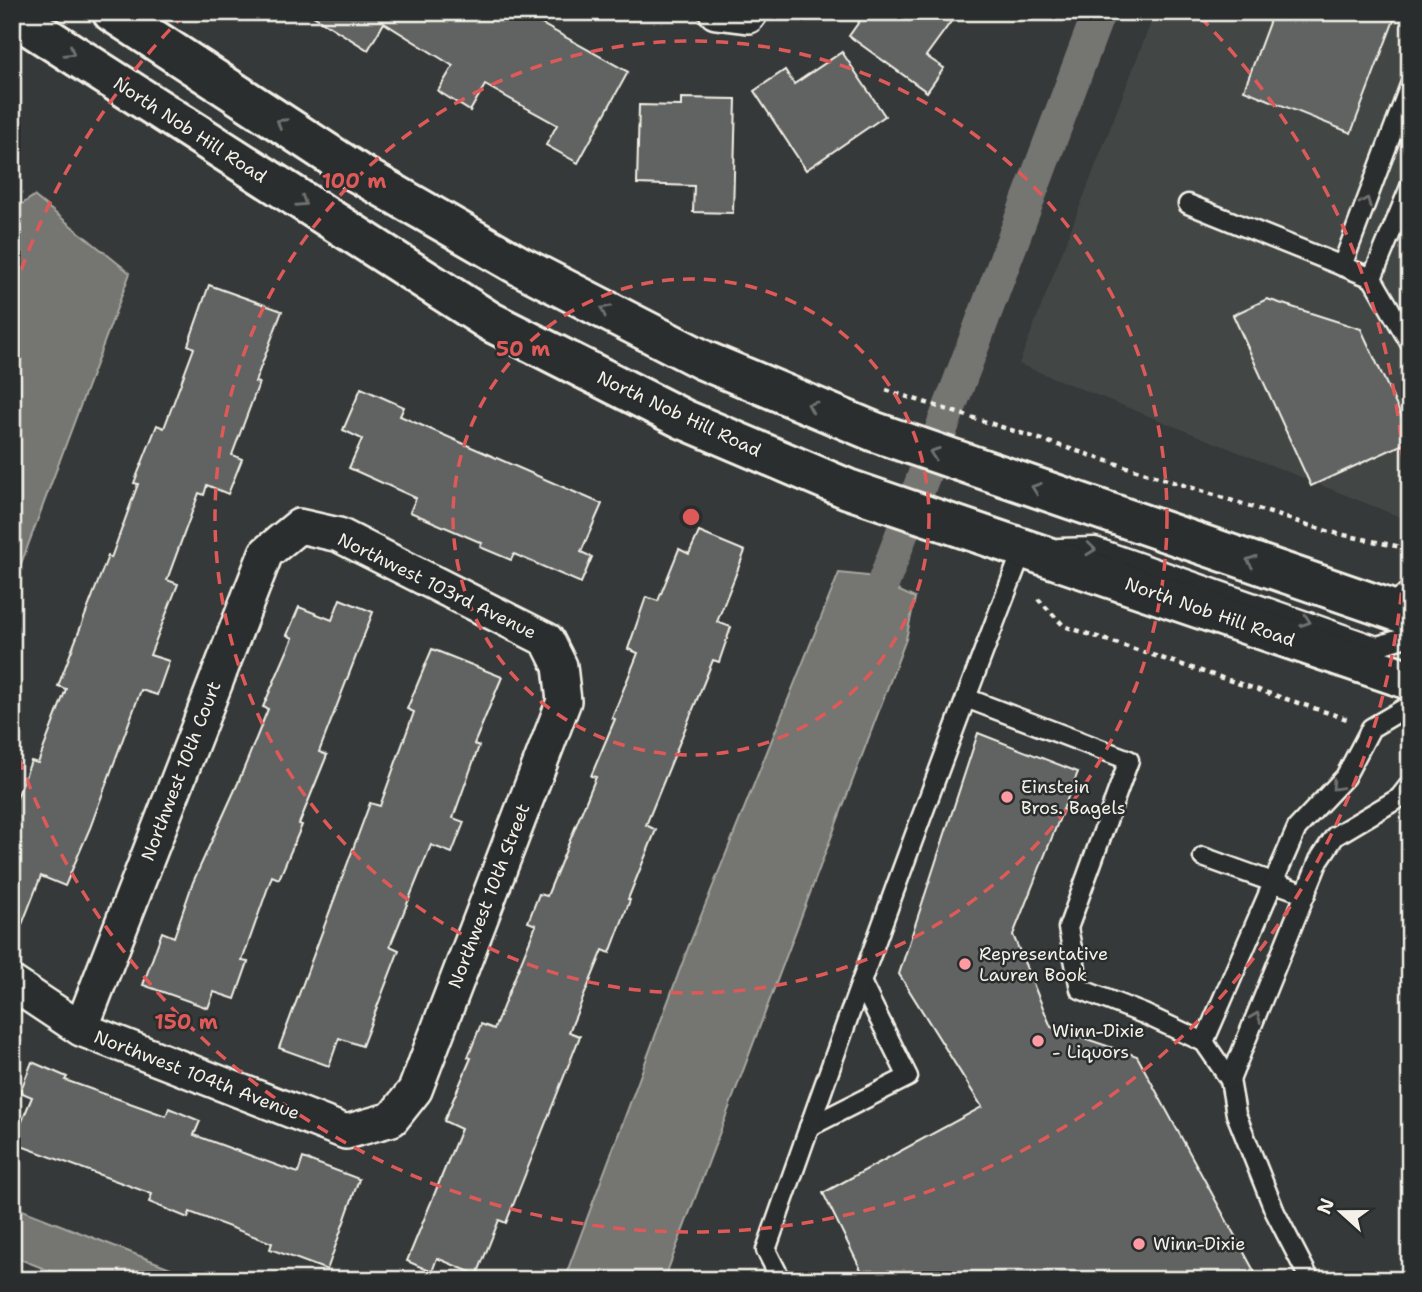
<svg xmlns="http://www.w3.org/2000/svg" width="1422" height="1292" font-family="'Shantell Sans',sans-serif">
<rect width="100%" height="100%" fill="#363939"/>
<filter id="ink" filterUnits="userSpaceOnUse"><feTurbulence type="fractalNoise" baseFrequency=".0143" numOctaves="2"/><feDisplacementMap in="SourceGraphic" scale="14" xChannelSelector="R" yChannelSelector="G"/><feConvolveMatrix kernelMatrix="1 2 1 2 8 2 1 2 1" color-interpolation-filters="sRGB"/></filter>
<g filter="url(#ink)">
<!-- built -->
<polygon fill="#434645" points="1155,12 1410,12 1410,521 1019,364"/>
<!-- water -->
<g fill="#757572" stroke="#a8a7a1" stroke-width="2">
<polygon points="34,196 130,273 12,588 12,211"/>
<polygon points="839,573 867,576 915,598 906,639 664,1280 564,1280 688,948"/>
<polygon points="12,1206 201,1280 73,1280 12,1256"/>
</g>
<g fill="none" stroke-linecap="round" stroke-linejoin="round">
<!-- canal -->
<polyline stroke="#757572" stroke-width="33" points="867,626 1099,12"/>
</g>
<!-- building -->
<g fill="#616362" stroke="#f4f1e8" stroke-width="2">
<polygon points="307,12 520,12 628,72 578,163 546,145 557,125 485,85 470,111 438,91 453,66 384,23 368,50"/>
<polygon points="866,12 958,12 926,56 944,68 927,92 849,36"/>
<polygon points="1273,12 1397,12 1351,133 1244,90"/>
<polygon points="842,52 885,116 806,170 754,91 785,70 794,84"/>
<polygon points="681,98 736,99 733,213 693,212 694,186 637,184 639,105 681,106"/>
<polygon points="209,285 282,311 255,382 259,383 232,455 242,459 228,494 207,485 204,495 199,493 167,580 178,584 150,655 169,661 157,695 141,690 90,828 65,886 41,876 14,945 12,945 12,811 31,761 38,763 66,689 58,686 108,556 111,558 138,484 134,483 157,425 164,428 194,348 188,345"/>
<polygon points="1267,299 1361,329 1410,435 1410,441 1311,486 1233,315"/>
<polygon points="361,388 404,407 400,416 602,504 581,552 592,557 581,583 514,554 511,560 480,547 482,543 410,512 416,498 349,468 362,439 343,430"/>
<polygon points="699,532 745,551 717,622 731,627 719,662 713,660 646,825 656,830 628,899 630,900 610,953 603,950 569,1032 580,1036 506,1223 499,1220 477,1275 437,1258 432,1272 407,1261 461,1129 444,1121 471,1058 468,1057 481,1024 494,1029 536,925 528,922 539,894 547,896 596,777 591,776 615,719 612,718 638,653 628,649 646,597 658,601 679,549 689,554"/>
<polygon points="340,599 373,612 319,752 327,755 299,824 302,825 279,879 272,876 242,961 248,962 235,999 214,992 208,1008 143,985 162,932 174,937 193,882 238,783 268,709 263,707 293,638 287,635 299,607 332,620"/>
<polygon points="432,649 502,677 474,744 479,746 453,818 464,822 452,853 431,845 390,946 399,950 362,1046 339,1038 329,1066 279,1048 370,803 380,806 414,712 407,709"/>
<polygon points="978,733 1078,772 1013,935 1051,1027 1137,1056 1259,1280 866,1280 823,1193 982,1107 899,974"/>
<polygon points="32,1062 67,1077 65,1080 166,1116 169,1108 200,1121 194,1135 298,1173 303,1158 359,1179 327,1270 270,1249 272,1243 190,1212 188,1218 149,1202 152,1194 13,1143 32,1097 20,1092"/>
</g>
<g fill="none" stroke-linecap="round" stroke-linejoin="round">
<!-- lane casing -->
<g stroke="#f4f1e8" stroke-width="23">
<g id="lane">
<polyline points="1410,187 1372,278 1410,343"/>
<polyline points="1188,204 1372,278"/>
<polyline points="1342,266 1410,85"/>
<polyline points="1059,548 1095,547 1377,646 1410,636"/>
<polyline points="1389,609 1410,589"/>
<polyline points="966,698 1129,760 1068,928 1080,989 1144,1014 1204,1042 1230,1080 1236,1114 1275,1212 1310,1280"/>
<polyline points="1203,857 1306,894"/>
<polyline points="1204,1042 1297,828 1345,777 1371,728 1410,705"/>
<polyline points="1230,1080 1319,860 1335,836 1399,798 1410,784"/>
<polyline points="809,1127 908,1077 861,982"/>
<path d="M 781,1280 L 766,1250 C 848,1015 933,781 1023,549 L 1028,549"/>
</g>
</g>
<!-- street casing -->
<g stroke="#f4f1e8" stroke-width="38">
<g id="street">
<polyline points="716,12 748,16 751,12"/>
<polyline points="12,983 81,1029 346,1132 392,1119 415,1090 564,701 560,666 547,640 339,535 299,526 266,553 81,1029"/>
</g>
</g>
<!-- secondary casing -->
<g stroke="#f4f1e8" stroke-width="44">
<g id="secondary">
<polyline points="112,12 356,172 520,266 703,360 875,432 1410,616"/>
<polyline points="12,15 491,322 683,419 848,489 1410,680"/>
</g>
</g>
<!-- path -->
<g stroke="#f4f1e8" stroke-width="4.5" stroke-dasharray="5 5" stroke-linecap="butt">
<polyline points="886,390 1330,532 1410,549"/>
<polyline points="1038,599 1064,626 1350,720"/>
</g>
<!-- lane -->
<use href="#lane" stroke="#2a2d2e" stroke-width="18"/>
<!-- street -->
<use href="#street" stroke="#2a2d2e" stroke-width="33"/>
<!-- secondary -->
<use href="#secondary" stroke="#2a2d2e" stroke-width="38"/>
</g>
<!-- one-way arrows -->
<defs><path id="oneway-chevron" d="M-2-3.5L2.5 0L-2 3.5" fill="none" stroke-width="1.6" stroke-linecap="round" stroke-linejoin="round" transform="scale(1.75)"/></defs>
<g stroke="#71726f">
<use href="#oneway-chevron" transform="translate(70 52) rotate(33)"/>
<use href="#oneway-chevron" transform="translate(281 123) rotate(-147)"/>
<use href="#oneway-chevron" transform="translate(302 202) rotate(33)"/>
<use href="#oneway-chevron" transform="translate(1366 202) rotate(-69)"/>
<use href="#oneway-chevron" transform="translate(605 310) rotate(-153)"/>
<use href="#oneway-chevron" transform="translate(812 406) rotate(-157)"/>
<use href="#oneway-chevron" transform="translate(934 453) rotate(-161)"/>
<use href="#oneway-chevron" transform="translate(1036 488) rotate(-161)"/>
<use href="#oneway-chevron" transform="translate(1091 549) rotate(6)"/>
<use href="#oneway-chevron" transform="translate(1251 561) rotate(-161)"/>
<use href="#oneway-chevron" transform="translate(1306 621) rotate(19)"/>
<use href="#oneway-chevron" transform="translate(1336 786) rotate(133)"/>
<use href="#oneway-chevron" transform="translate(1256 1017) rotate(-68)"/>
</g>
</g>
<!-- distance rings -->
<g fill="none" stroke="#de5a58" stroke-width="3.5" stroke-dasharray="12 9">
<circle cx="691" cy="517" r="238"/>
<circle cx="691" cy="517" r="476"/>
<path d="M14 290A714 714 0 0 1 182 17M1200 17A714 714 0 1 1 14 744"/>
</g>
<!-- markers -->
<g fill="#ff9aa2" stroke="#2a2d2e" stroke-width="2.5">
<circle cx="1007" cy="797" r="7"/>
<circle cx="965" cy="964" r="7"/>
<circle cx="1038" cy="1041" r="7"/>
<circle cx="1139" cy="1244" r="7"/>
</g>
<g text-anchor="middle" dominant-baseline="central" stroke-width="5" stroke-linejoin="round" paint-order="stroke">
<!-- street labels -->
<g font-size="18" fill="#f4f1e8" stroke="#2a2d2e">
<text transform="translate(190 130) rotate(33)">North Nob Hill Road</text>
<text transform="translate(679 414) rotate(25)">North Nob Hill Road</text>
<text transform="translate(437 586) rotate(26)">Northwest 103rd Avenue</text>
<text transform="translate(1210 612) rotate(19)">North Nob Hill Road</text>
<text transform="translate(181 771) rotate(-69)">Northwest 10th Court</text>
<text transform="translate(489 896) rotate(-69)">Northwest 10th Street</text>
<text transform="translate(197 1075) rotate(21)">Northwest 104th Avenue</text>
</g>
<!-- poi labels -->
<g font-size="18" fill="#f4f1e8" stroke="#2a2d2e" text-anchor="start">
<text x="1021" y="787">Einstein<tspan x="1021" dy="21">Bros. Bagels</tspan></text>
<text x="979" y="954">Representative<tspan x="979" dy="21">Lauren Book</tspan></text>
<text x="1052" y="1031">Winn-Dixie<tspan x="1052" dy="21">- Liquors</tspan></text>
<text x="1153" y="1244">Winn-Dixie</text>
</g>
</g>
<circle cx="691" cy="517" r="10" fill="#de5a58" stroke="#2a2d2e" stroke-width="3.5"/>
<g font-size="21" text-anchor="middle" font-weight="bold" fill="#de5a58" stroke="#2a2d2e" stroke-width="5" stroke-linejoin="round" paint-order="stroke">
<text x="354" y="188">100 m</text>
<text x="523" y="356">50 m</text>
<text x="186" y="1029">150 m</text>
</g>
<!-- margin -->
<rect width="1422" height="1292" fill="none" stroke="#2a2d2e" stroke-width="42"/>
<rect x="21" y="21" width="1380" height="1250" fill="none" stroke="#f4f1e8" stroke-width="2.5" filter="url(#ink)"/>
<!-- north arrow -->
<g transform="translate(1341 1212) rotate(291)" stroke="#2a2d2e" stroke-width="5" paint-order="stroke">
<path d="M0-5L12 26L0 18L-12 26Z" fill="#f4f1e8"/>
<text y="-10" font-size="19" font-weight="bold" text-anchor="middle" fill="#f4f1e8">N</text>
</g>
</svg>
